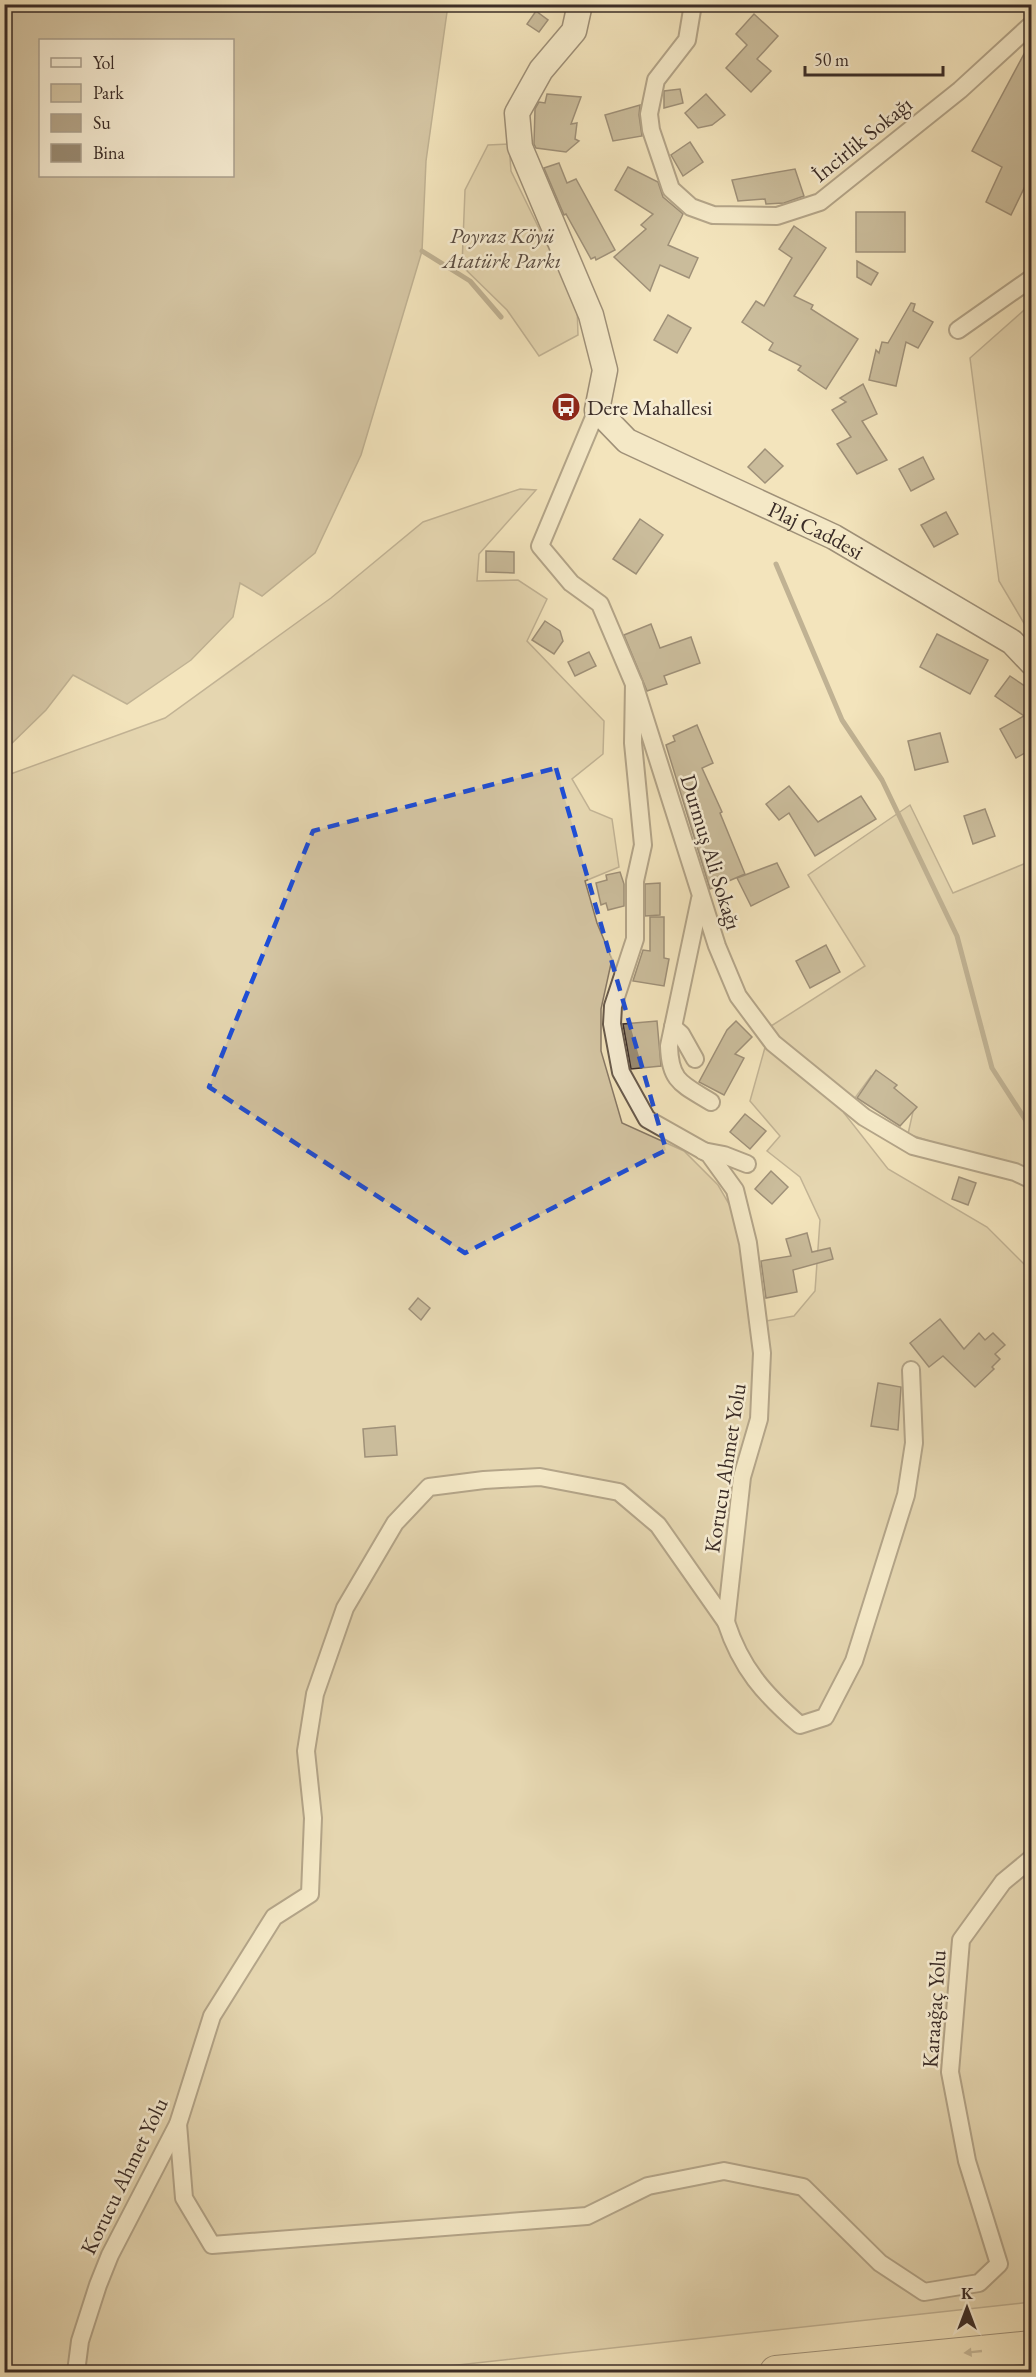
<svg xmlns="http://www.w3.org/2000/svg" width="1036" height="2377" font-family="'EB Garamond',serif">
<rect width="100%" height="100%" fill="#f3e4bc"/>
<filter id="stains"><feTurbulence type="fractalNoise" baseFrequency=".00333" numOctaves="4"/><feColorMatrix values="0 0 0 0 .2 0 0 0 0 .09 0 0 0 0 .02 0 0 0 .5 -.17"/></filter>
<radialGradient id="worn" r=".72"><stop offset=".6" stop-color="#630" stop-opacity="0"/><stop offset="1" stop-color="#630" stop-opacity=".3"/></radialGradient>
<!-- green -->
<g fill="#d4c5a3" stroke="#877865" stroke-width="1.5">
<polygon points="509,144 511,171 577,306 578,335 539,356 507,310 462,266 465,190 488,145"/>
<polygon points="1031,304 1031,635 999,581 970,358"/>
<polygon points="520,489 536,490 479,554 477,581 518,580 547,599 527,641 604,721 603,754 572,779 590,810 612,819 619,867 585,881 597,923 612,959 601,1009 601,1051 622,1123 684,1151 718,1185 736,1216 749,1297 750,1324 794,1316 815,1291 820,1220 800,1177 767,1151 780,1136 750,1101 771,1026 865,966 808,875 910,805 953,893 1031,861 1031,1174 908,1134 914,1107 871,1076 844,1113 888,1169 987,1227 1031,1271 1031,2302 394,2372 5,2372 5,776 165,718 331,598 423,522"/>
</g>
<!-- water -->
<path fill="#b4a589" stroke="#837562" stroke-width="1.5" fill-rule="evenodd" d="M 5,4 L 448,5 L 426,161 L 422,251 L 361,455 L 315,553 L 262,596 L 240,583 L 233,617 L 191,660 L 127,704 L 73,675 L 46,710 L 5,750 ZM 40,40 L 232,40 L 232,176 L 40,176 Z"/>
<g fill="none" stroke-linecap="round" stroke-linejoin="round">
<!-- stream -->
<g stroke="#837562" stroke-width="5">
<polyline points="422,251 470,281 501,317"/>
<polyline points="776,564 842,720 882,780 957,936 992,1068 1032,1130"/>
</g>
</g>
<!-- building -->
<g fill="#9a8c74" stroke="#3a2c27" stroke-width="1.5">
<polygon points="536,11 548,20 539,32 527,24"/>
<polygon points="754,14 778,36 757,59 771,71 751,92 726,68 747,45 736,34"/>
<polygon points="1032,39 1032,172 1011,215 986,202 1002,167 972,151"/>
<polygon points="680,89 683,103 664,108 664,91"/>
<polygon points="547,94 581,97 571,124 577,123 575,139 579,141 566,152 536,148 534,144 535,109 539,102 545,103"/>
<polygon points="706,94 725,115 712,125 698,128 685,113"/>
<polygon points="640,105 639,115 642,136 613,141 605,115"/>
<polygon points="690,142 703,162 683,176 671,155"/>
<polygon points="559,163 567,183 576,179 615,250 596,260 595,257 591,259 566,214 564,215 544,168"/>
<polygon points="628,167 658,182 663,197 683,214 668,245 698,258 689,278 660,265 650,291 614,257 646,229 641,225 653,214 615,190"/>
<polygon points="795,169 804,196 784,203 766,204 765,199 738,201 732,180"/>
<rect x="856" y="212" width="49" height="40"/>
<polygon points="794,226 826,248 794,296 813,305 811,309 858,339 826,389 798,370 801,366 769,350 773,343 742,322 756,301 764,306 792,258 779,249"/>
<polygon points="857,261 878,273 871,285 857,277"/>
<polygon points="911,303 915,304 913,311 933,322 918,348 906,342 896,386 869,380 876,350 879,353 882,342 888,343"/>
<polygon points="668,315 691,328 677,353 654,340"/>
<polygon points="863,384 877,414 862,421 887,460 857,474 837,444 851,437 832,410 846,402 840,398"/>
<polygon points="765,449 783,466 765,483 748,467"/>
<polygon points="923,457 934,479 911,491 899,469"/>
<polygon points="946,512 958,534 934,547 921,525"/>
<polygon points="640,519 663,535 636,574 613,559"/>
<polygon points="486,551 514,552 514,573 486,572"/>
<polygon points="545,621 560,631 563,641 554,654 532,640"/>
<polygon points="651,624 660,648 691,637 700,663 664,676 667,684 647,691 624,635"/>
<polygon points="937,634 988,660 970,694 920,667"/>
<polygon points="589,652 596,666 575,676 568,662"/>
<polygon points="1010,676 1032,691 1032,749 1016,758 1000,729 1024,716 995,696"/>
<polygon points="697,725 713,763 702,768 722,812 720,813 745,874 710,889 666,745 675,741 673,736"/>
<polygon points="940,733 948,762 915,770 908,741"/>
<polygon points="789,786 818,822 861,796 876,819 815,856 789,813 779,820 766,804"/>
<polygon points="985,809 995,836 973,844 964,816"/>
<polygon points="777,863 789,887 751,906 737,878"/>
<polygon points="620,872 624,884 624,906 608,910 606,903 601,905 596,883 607,880 606,875"/>
<polygon points="660,883 660,915 645,916 645,884"/>
<polygon points="650,917 664,917 664,958 669,959 664,986 633,981 643,950 650,951"/>
<polygon points="826,945 840,972 810,988 796,961"/>
<polygon points="657,1021 661,1066 631,1069 623,1024"/>
<polygon points="736,1021 752,1037 735,1054 744,1058 724,1095 699,1082 727,1030"/>
<polygon points="876,1070 897,1085 894,1088 917,1107 900,1126 857,1098"/>
<polygon points="745,1114 766,1131 750,1149 730,1132"/>
<polygon points="771,1171 788,1187 772,1204 755,1189"/>
<polygon points="959,1177 976,1183 968,1205 952,1199"/>
<polygon points="807,1233 812,1252 830,1248 833,1259 793,1270 797,1292 766,1298 761,1261 791,1256 786,1239"/>
<polygon points="418,1298 430,1308 421,1320 409,1309"/>
<polygon points="940,1319 964,1349 979,1333 985,1340 993,1333 1005,1345 995,1354 1000,1359 992,1367 994,1369 975,1387 943,1356 929,1367 910,1343"/>
<polygon points="878,1383 901,1387 898,1430 871,1426"/>
<polygon points="395,1426 397,1455 365,1457 363,1429"/>
</g>
<g fill="none" stroke-linecap="round" stroke-linejoin="round">
<!-- street casing -->
<g stroke="#685a4c" stroke-width="20">
<g id="street">
<polyline points="693,4 687,40 656,80 649,114 651,130 671,189 691,207 713,215 777,216 820,202 960,90 1032,24"/>
<polyline points="958,330 1032,278"/>
<polyline points="597,410 540,546 571,583 600,604 634,684 717,946 738,996 773,1043 864,1117 913,1146 1015,1172 1032,1180"/>
<path d="M 700,899 L 669,1046 C 670,1082 682,1084 711,1102"/>
<polyline points="673,1027 681,1034 695,1059"/>
<polyline points="703,1151 724,1155 747,1164"/>
<path d="M 726,1622 C 741,1668 764,1694 800,1725 L 825,1717 L 854,1661 L 906,1495 L 914,1443 L 911,1370"/>
<polyline points="178,2124 184,2198 212,2245 587,2216 648,2186 724,2171 803,2187 880,2263 924,2292 979,2283 999,2264 967,2161 950,2072 961,1940 1003,1882 1032,1858"/>
<polyline points="76,2372 80,2341 98,2285 110,2255 178,2124 212,2016 274,1917 310,1894 313,1818 306,1751 315,1694 345,1608 395,1523 429,1487 484,1480 540,1477 619,1492 658,1525 726,1622 742,1477 759,1419 762,1353 748,1243 735,1190 709,1154 647,1119 621,1072 612,1024 613,1006 635,939 635,881 643,845 633,743 634,684"/>
</g>
</g>
<!-- secondary casing -->
<g stroke="#3a2c27" stroke-width="27">
<g id="secondary">
<path id="s1" d="M 580,4 L 574,31 L 541,70 L 517,113 L 520,147 L 591,315 L 605,370 L 597,410 L 627,441 L 834,537 L 1012,642 L 1032,663"/>
</g>
</g>
<!-- highway casing -->
<g stroke="#3a2c27" stroke-width="34">
<polyline id="highway" points="776,2372 1032,2347"/>
</g>
<!-- street -->
<use href="#street" stroke="#f7edd3" stroke-width="16"/>
<!-- secondary -->
<use href="#secondary" stroke="#f7edd3" stroke-width="24"/>
<!-- highway -->
<use href="#highway" stroke="#f3e4bc" stroke-width="32"/>
</g>
<!-- one-way arrows -->
<defs><path id="oneway-solid" d="M-6-.8H1V-3.2L6.5 0L1 3.2V.8H-6Z" transform="scale(1.5)"/></defs>
<use fill="#968872" href="#oneway-solid" transform="translate(973 2352) rotate(174)"/>
<!-- marked area -->
<path d="M0 0H1036V2377H0ZM 556,768 L 666,1150 L 465,1253 L 209,1087 L 313,831 Z" fill="#f3e4bc" fill-opacity=".55" fill-rule="evenodd"/>
<path fill="none" stroke="#1d4ed8" stroke-width="4.5" stroke-dasharray="12 8" stroke-linejoin="round" d="M 556,768 L 666,1150 L 465,1253 L 209,1087 L 313,831 Z"/>
<!-- icons -->
<defs>
<g id="bus-disc" transform="scale(1.5)"><circle r="9.5" fill="#8f2418" stroke="#f7edd3"/><path d="M-5-6H5V4H4V6H2V4H-2V6H-4V4H-5ZM-3.5-4V0h7V-4ZM-3.5 1.2v1.5H-2V1.2ZM2 1.2v1.5H3.5V1.2Z" fill="#fff"/></g>
</defs>
<g fill-rule="evenodd">
<use href="#bus-disc" x="566" y="407"/>
</g>
<g text-anchor="middle" dominant-baseline="central" stroke-width="5" stroke-linejoin="round" paint-order="stroke">
<!-- street labels -->
<g font-size="22" fill="#3a2c27" stroke="#f7edd3">
<text transform="translate(862 139) rotate(-39)">İncirlik Sokağı</text>
<text stroke="none"><textPath href="#s1" startOffset="694">Plaj Caddesi</textPath></text>
<text transform="translate(711 852) rotate(73)">Durmuş Ali Sokağı</text>
<text transform="translate(725 1468) rotate(-81)">Korucu Ahmet Yolu</text>
<text transform="translate(934 2009) rotate(-86)">Karaağaç Yolu</text>
<text transform="translate(124 2176) rotate(-64)">Korucu Ahmet Yolu</text>
</g>
<!-- park labels -->
<g font-size="22" font-style="italic" fill="#594b40" stroke="#f7edd3">
<text x="502" y="235">Poyraz Köyü<tspan x="502" dy="25">Atatürk Parkı</tspan></text>
</g>
<!-- poi labels -->
<g font-size="22" fill="#3a2c27" stroke="#f7edd3" text-anchor="start">
<text x="587" y="407">Dere Mahallesi</text>
</g>
</g>
<!-- margin -->
<rect width="1036" height="2377" fill="none" stroke="#f3e4bc" stroke-width="24"/>
<rect x="6" y="6" width="1024" height="2365" fill="none" stroke="#3a2c27" stroke-width="3"/>
<rect x="12" y="12" width="1012" height="2353" fill="none" stroke="#3a2c27" stroke-width="1.5"/>
<!-- legend -->
<rect x="39" y="39" width="195" height="138" fill="#f7edd3" stroke="#aba08e" stroke-width="1.5"/>
<rect x="51" y="58" width="30" height="9" fill="#f7edd3" stroke="#aba08e" stroke-width="1.5"/>
<text x="93" y="69" font-size="18" fill="#3a2c27">Yol</text>
<rect x="51" y="84" width="30" height="18" fill="#d4c5a3" stroke="#aba08e" stroke-width="1.5"/>
<text x="93" y="99" font-size="18" fill="#3a2c27">Park</text>
<rect x="51" y="114" width="30" height="18" fill="#b4a589" stroke="#aba08e" stroke-width="1.5"/>
<text x="93" y="129" font-size="18" fill="#3a2c27">Su</text>
<rect x="51" y="144" width="30" height="18" fill="#9a8c74" stroke="#aba08e" stroke-width="1.5"/>
<text x="93" y="159" font-size="18" fill="#3a2c27">Bina</text>
<!-- north arrow -->
<g transform="translate(967 2308)" stroke="#f7edd3" stroke-width="4.5" paint-order="stroke">
<path d="M0-4.5L10 22L0 15L-10 22Z" fill="#3a2c27"/>
<text y="-9" font-size="16" font-weight="bold" text-anchor="middle" fill="#3a2c27">K</text>
</g>
<!-- scale -->
<path d="M805 66v9h138v-9" fill="none" stroke="#3a2c27" stroke-width="3"/>
<text x="814" y="66" font-size="18" fill="#3a2c27" stroke="#f7edd3" stroke-width="4.5" paint-order="stroke">50 m</text>
<rect width="100%" height="100%" filter="url(#stains)"/>
<rect width="100%" height="100%" fill="url(#worn)"/>
</svg>
